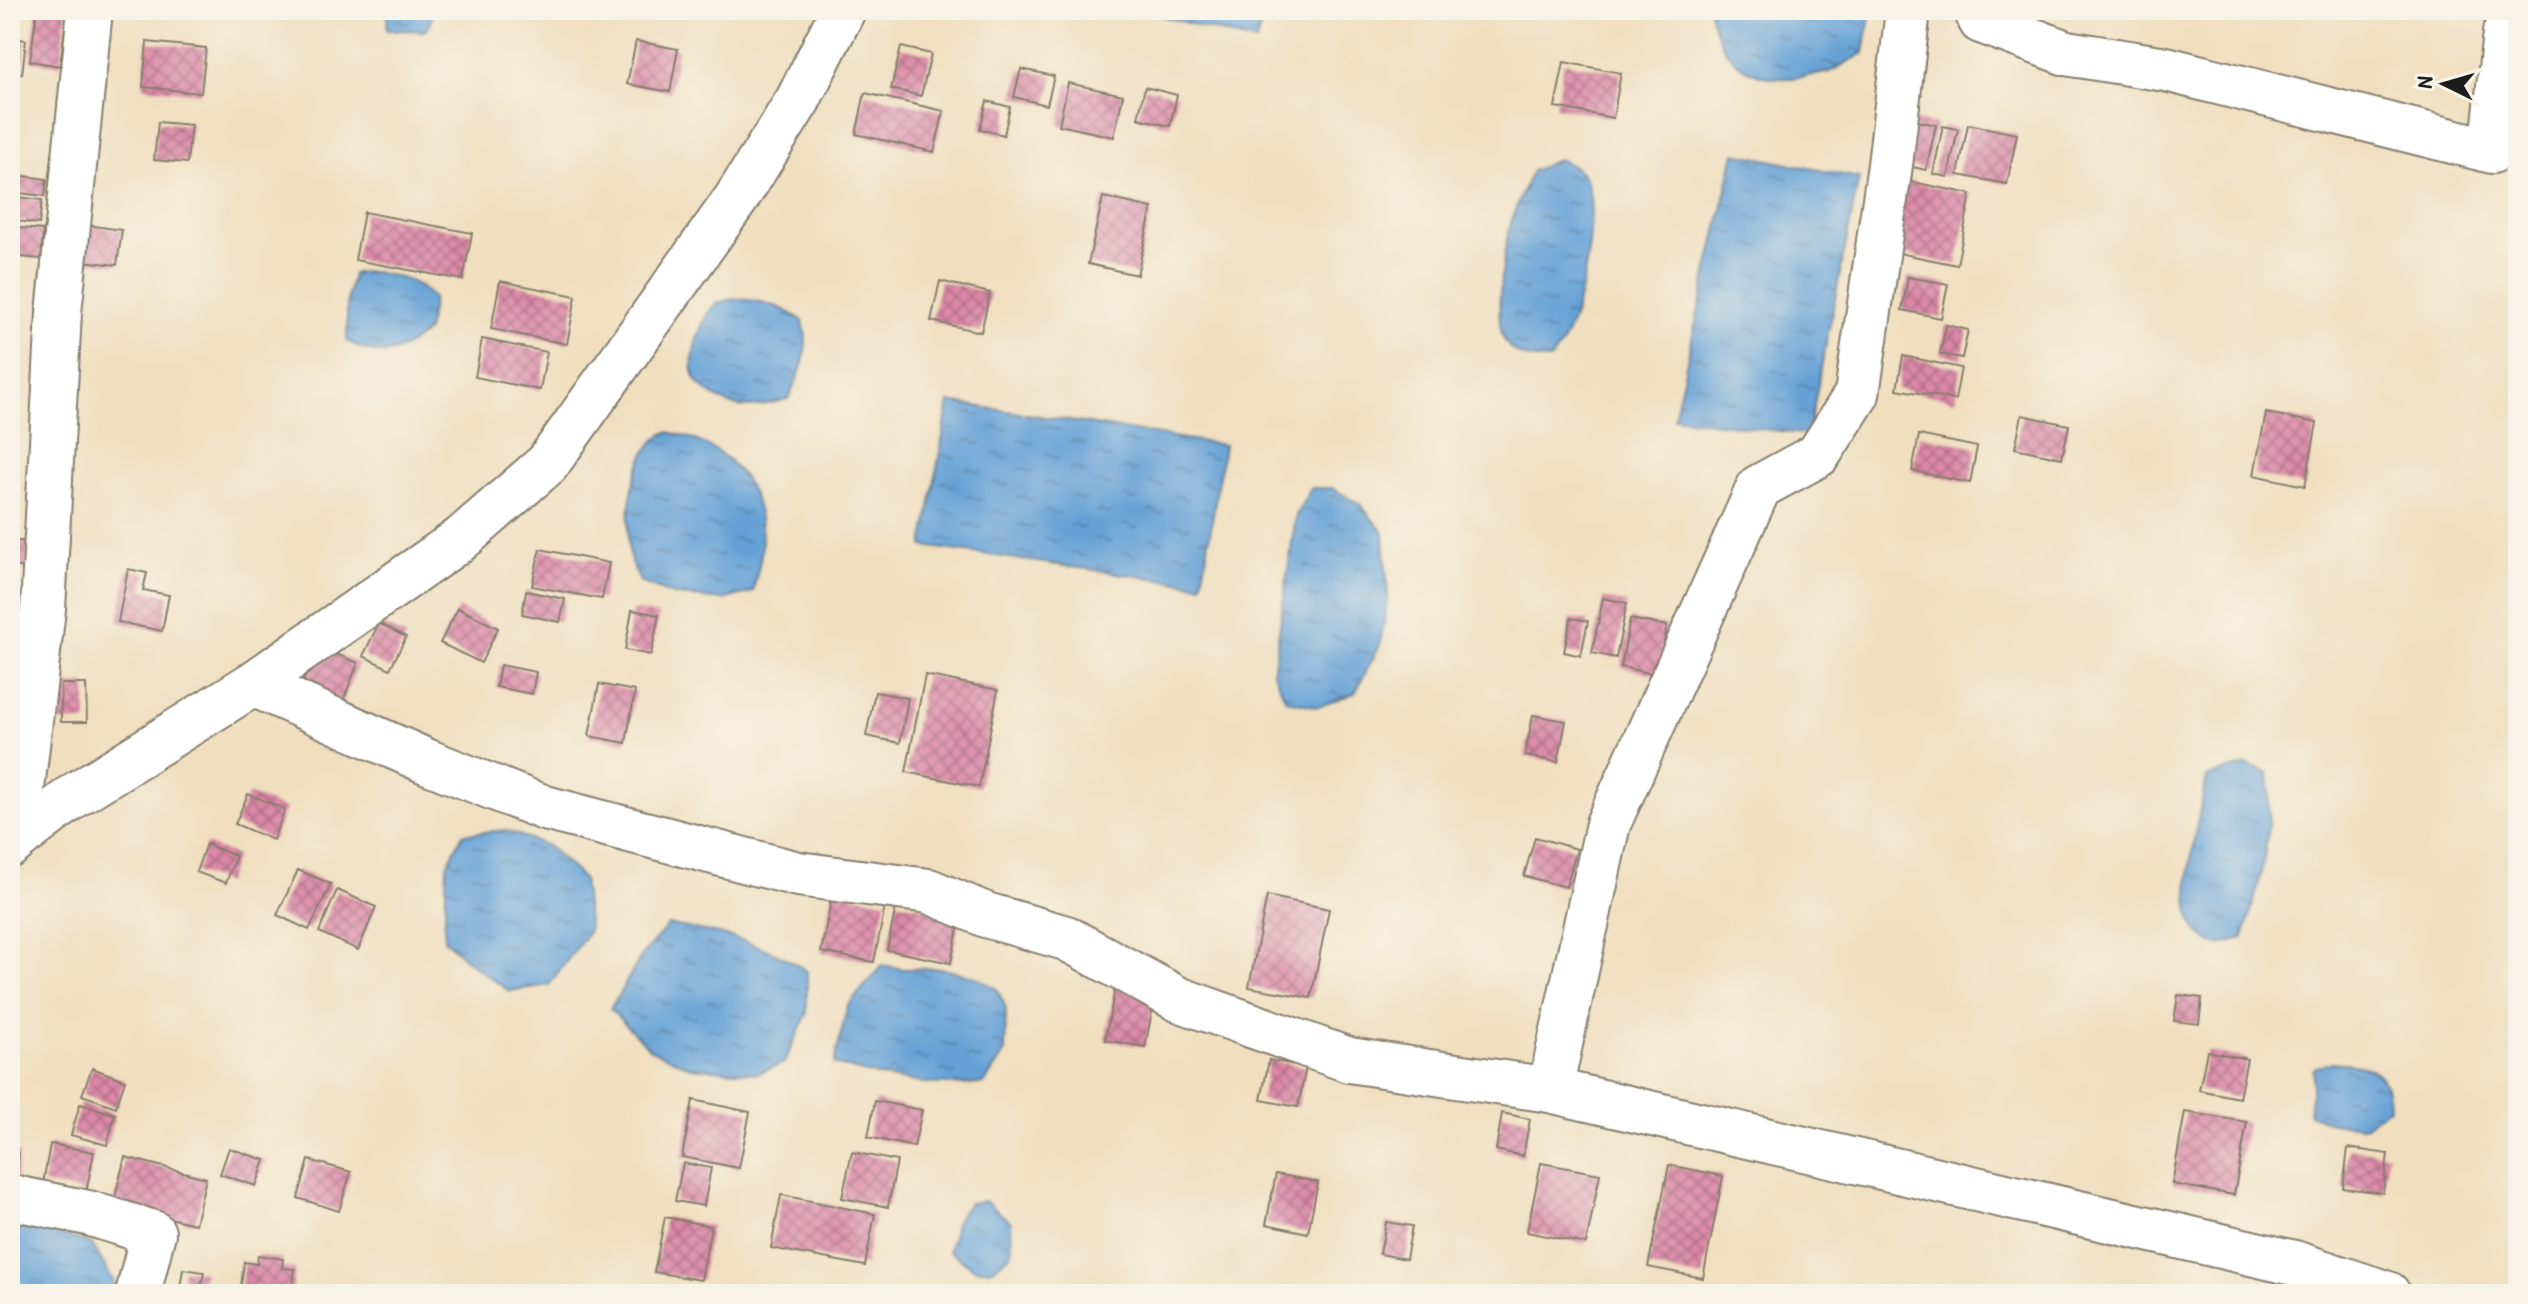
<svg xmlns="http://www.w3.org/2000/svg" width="2528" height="1304" font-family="'Patrick Hand',sans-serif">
<defs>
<pattern id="water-ripples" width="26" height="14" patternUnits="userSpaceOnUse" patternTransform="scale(2)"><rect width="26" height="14" fill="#65a1d6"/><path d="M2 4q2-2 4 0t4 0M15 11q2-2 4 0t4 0" fill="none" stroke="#5282ad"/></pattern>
<pattern id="building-cross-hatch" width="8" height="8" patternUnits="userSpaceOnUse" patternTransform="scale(2)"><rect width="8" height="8" fill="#db88a7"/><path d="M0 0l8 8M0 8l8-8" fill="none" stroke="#b16e87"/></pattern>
</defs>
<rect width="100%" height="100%" fill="#f7f3e8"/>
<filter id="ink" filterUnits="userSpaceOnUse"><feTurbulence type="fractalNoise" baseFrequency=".0125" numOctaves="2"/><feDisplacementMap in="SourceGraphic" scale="16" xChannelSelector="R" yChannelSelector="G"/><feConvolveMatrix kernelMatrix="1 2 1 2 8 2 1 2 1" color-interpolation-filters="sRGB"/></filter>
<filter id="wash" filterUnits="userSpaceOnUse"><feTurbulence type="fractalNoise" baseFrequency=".006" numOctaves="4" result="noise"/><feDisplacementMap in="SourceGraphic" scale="32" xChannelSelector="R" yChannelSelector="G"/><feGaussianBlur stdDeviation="1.8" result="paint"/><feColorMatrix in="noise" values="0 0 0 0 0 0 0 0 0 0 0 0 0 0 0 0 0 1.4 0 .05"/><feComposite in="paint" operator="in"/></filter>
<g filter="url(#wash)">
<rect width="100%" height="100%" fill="#f0dfbf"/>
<!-- water -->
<g fill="url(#water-ripples)" stroke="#405e79" stroke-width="2">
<polygon points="388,10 432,10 433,11 429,27 424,31 387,30"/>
<polygon points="1140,10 1264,10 1256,42"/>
<path d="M 1709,10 L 1871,10 L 1864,53 C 1853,59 1842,66 1831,71 C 1824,74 1815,75 1807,76 C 1753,86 1721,63 1709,10 Z"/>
<polygon points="1735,153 1859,178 1808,435 1674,417"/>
<path d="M 1559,159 C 1571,165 1582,169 1587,182 C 1598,218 1582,307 1564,339 C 1561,347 1555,353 1550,360 C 1534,360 1516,358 1506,343 C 1492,323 1504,254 1509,230 C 1514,210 1523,190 1532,171 Z"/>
<path d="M 374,272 C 398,276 418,280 433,299 L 427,331 C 398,356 382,360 347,341 L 347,300 L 353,273 Z"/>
<path d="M 732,299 C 758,299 783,306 803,321 C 811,350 801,373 788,399 C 770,403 751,410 733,405 C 720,401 698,388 694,375 C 688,358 702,317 715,305 C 719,302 727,301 732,299 Z"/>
<polygon points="949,402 1224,445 1202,585 923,546"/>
<path d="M 668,432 C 726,444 762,481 762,543 C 762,559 756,576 753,592 L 723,600 L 673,595 L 640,582 C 637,574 632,566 630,558 C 624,524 631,445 668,432 Z"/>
<polygon points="1311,488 1332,488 1360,504 1384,533 1388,600 1380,645 1355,693 1318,707 1286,700 1273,672 1296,515"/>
<path d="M 2247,765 L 2268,773 C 2274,830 2260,885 2243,938 L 2218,945 C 2211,941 2201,937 2197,931 C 2175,900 2200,814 2207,777 Z"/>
<polygon points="506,830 548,846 583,879 589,931 549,985 509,991 466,960 444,939 447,865 463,834"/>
<path d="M 668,925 C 717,931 766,943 807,971 L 807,1014 L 784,1063 L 758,1073 L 690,1067 L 651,1050 L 610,1009 L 642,955 Z"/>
<path d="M 882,965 L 903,969 L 940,968 L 976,977 L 997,989 L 1006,1008 L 1005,1052 L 984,1084 C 927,1086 889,1081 834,1064 L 847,1007 Z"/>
<path d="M 2332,1062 C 2367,1065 2388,1066 2389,1107 L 2364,1126 L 2331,1123 L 2309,1114 L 2314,1068 Z"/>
<polygon points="985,1201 1011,1222 1012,1253 993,1269 975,1269 949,1251 957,1219 969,1203"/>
<polygon points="10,1218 92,1244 114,1282 109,1294 10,1294"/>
</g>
<g id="blocks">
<!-- building -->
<g fill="url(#building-cross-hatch)">
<polygon points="37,10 67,10 60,66 30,61"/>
<polygon points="10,37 26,40 22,74 10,72"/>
<polygon points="636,41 678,49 670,92 627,84"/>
<polygon points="147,42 206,48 201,93 143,87"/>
<polygon points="901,47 931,54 921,96 891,89"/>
<polygon points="1564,62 1621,73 1613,118 1555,107"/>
<polygon points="1021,69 1054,76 1047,105 1014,97"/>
<polygon points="1068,83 1123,95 1114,137 1059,125"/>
<polygon points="1145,87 1177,95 1170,126 1138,118"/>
<polygon points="865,93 944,111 934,152 856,134"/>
<polygon points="987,101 1010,107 1004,135 980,129"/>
<polygon points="1913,120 1936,125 1926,170 1904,165"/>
<polygon points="158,122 191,125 187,163 154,160"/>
<polygon points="1968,124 2017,134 2007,184 1958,175"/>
<polygon points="1943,126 1958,129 1948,177 1933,174"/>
<polygon points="10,174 47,179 45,196 10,192"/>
<polygon points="1903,180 1971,194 1957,265 1889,251"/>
<polygon points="10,196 42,200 39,224 10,220"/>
<polygon points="1103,197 1152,208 1137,275 1088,264"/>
<polygon points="364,212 472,233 463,280 355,260"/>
<polygon points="87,225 122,230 117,265 82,261"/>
<polygon points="10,227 43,230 41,259 10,256"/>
<polygon points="1908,277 1948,284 1941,318 1902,310"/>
<polygon points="500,281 576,296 567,344 491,329"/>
<polygon points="940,281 990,293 981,332 931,321"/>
<polygon points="1946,325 1968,330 1962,358 1940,354"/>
<polygon points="482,339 547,352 540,390 475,377"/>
<polygon points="1903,356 1961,368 1955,400 1897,389"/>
<polygon points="2266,413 2317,423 2305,486 2254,475"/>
<polygon points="2022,415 2069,425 2062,458 2015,448"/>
<polygon points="1919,435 1977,447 1970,483 1912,471"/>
<polygon points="10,540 29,542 27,568 10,566"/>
<polygon points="540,549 609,563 602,599 532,586"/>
<polygon points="128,569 147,573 143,590 169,595 162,631 118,622"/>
<polygon points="526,591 565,599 560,622 522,614"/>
<polygon points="1603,598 1627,603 1616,658 1592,653"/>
<polygon points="458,608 498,628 481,663 440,643"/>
<polygon points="632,610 659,615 651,655 625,650"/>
<polygon points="1571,618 1588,621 1581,656 1564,652"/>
<polygon points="1630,619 1667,626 1658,675 1621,667"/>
<polygon points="379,623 406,637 390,669 363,656"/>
<polygon points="317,646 358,663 343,701 302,684"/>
<polygon points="500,665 536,672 532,694 496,687"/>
<polygon points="925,675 998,690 979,787 906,772"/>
<polygon points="61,684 86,684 87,722 61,722"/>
<polygon points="599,684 635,691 626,743 589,736"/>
<polygon points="875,692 908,698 900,743 866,736"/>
<polygon points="1533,715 1566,721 1558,762 1525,756"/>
<polygon points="248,794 285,809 273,840 235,824"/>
<polygon points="1535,837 1577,849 1566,887 1524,876"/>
<polygon points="206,844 236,856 226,883 196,872"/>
<polygon points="298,870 331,884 309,930 277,915"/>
<polygon points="337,890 376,907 358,950 319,932"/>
<polygon points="833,891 886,901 874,962 821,952"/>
<polygon points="1267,896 1329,909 1311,998 1249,987"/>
<polygon points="897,902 961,914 951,963 887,950"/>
<polygon points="1115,988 1155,996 1145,1047 1105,1040"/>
<polygon points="2178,995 2202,998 2199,1024 2174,1021"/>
<polygon points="2207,1051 2247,1059 2239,1098 2199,1090"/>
<polygon points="1269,1060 1306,1067 1298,1107 1261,1100"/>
<polygon points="92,1068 125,1080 116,1107 82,1095"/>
<polygon points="693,1100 750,1112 739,1168 682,1157"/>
<polygon points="875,1101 922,1110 914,1147 868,1137"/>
<polygon points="80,1104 115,1114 107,1145 71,1135"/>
<polygon points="2185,1112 2247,1122 2234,1195 2172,1184"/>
<polygon points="1502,1113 1530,1119 1523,1156 1496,1150"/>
<polygon points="50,1144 94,1152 86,1193 43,1184"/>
<polygon points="229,1148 265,1160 256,1186 220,1174"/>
<polygon points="2348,1148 2388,1154 2383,1193 2343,1188"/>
<polygon points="10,1152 19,1153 16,1180 10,1179"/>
<polygon points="852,1152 897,1161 888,1207 842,1198"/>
<polygon points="125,1157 206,1178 195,1224 113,1205"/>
<polygon points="309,1160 351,1172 339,1211 298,1198"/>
<polygon points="683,1163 711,1168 704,1206 675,1201"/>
<polygon points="1541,1163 1600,1174 1586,1244 1527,1232"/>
<polygon points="1669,1165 1723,1176 1703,1278 1648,1267"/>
<polygon points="1276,1174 1318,1182 1308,1233 1266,1224"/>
<polygon points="781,1195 875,1214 865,1266 771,1248"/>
<polygon points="665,1217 711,1226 701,1280 654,1272"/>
<polygon points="1386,1222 1412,1226 1406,1259 1380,1254"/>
<polygon points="258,1255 283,1259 282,1268 295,1269 292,1294 240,1294 244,1262 257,1264"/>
<polygon points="183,1269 204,1272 200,1294 179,1294"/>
</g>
</g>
</g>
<g filter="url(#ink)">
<use href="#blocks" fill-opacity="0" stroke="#867e6e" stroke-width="2"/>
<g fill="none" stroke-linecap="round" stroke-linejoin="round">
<!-- minor casing -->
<g stroke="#867e6e" stroke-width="48">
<g id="minor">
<polyline points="1976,10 1981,21 2066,53 2166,69 2492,151 2505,33 2517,10"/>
<polyline points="253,684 426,761 545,808 798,874 929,891 986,915 1066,938 1178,999 1349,1060 1550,1090 2294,1263 2388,1294"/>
<polyline points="16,840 75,795 253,684 461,539 547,464 736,199 798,100 843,10"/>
<polyline points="10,845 16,840 43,609 59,313 90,10"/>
<polyline points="1550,1090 1608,824 1759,487 1818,455 1857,394 1890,165 1908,10"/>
<polyline points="10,1197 88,1213 153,1233 138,1294"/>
</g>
</g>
<!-- minor -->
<use href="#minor" stroke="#fff" stroke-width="44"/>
</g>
</g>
<!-- margin -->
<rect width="2528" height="1304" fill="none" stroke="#f7f3e8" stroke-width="40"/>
<!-- north arrow -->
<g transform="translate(2444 84) rotate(275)" stroke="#f7f3e8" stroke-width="6" paint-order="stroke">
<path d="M0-6L14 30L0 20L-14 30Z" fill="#1c1c1c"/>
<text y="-12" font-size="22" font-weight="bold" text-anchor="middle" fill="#1c1c1c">N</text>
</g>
</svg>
